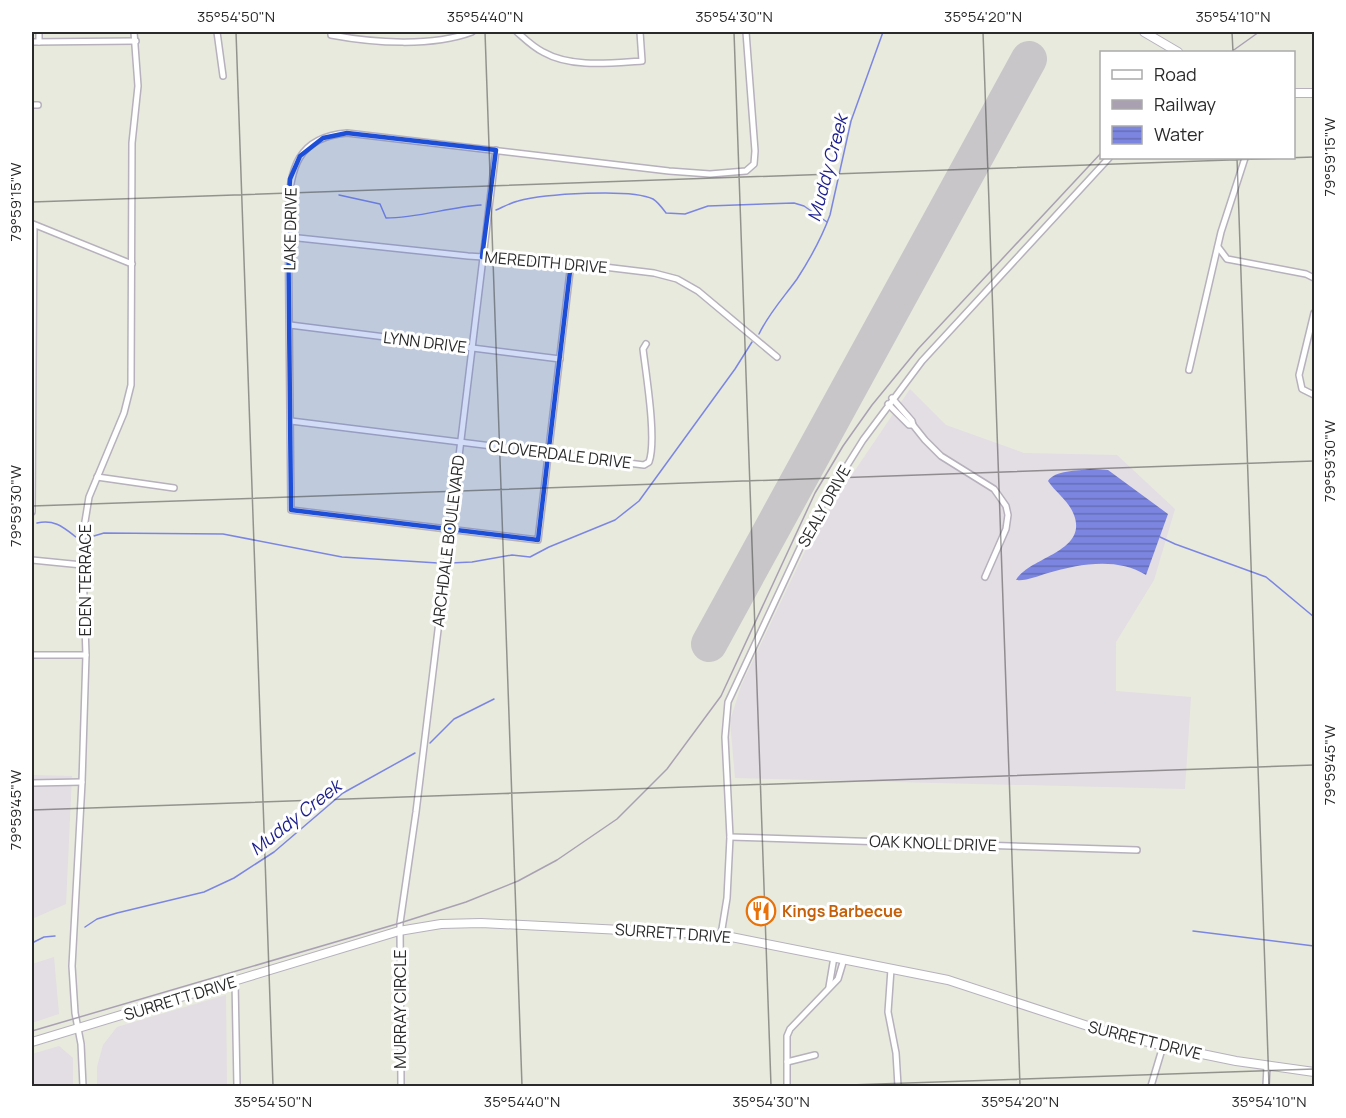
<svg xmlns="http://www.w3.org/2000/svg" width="1346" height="1118" font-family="Manrope,sans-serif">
<defs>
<pattern id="water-rules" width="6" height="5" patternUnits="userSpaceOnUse" patternTransform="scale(1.5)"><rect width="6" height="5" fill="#7c86e1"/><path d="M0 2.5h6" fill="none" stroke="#666eb7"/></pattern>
</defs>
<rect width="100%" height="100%" fill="#e8eade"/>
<!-- industrial -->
<g fill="#e3dde4">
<polygon points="910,389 946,425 1024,453 1117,455 1175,509 1154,580 1116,642 1116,691 1191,697 1185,789 735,778 730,721 741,686 816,528"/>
<polygon points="32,775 72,776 66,904 32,919"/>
<polygon points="54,957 59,1014 32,1023 32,964"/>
<polygon points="226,995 227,1086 97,1086 97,1067 103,1045 117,1027"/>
<polygon points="59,1046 73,1058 73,1086 32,1086 32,1054"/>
</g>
<!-- water -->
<path fill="url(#water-rules)" d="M 1090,469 L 1108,470 L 1168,514 L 1146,575 C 1117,557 1079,564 1048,573 C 1038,576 1027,581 1016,580 C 1029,557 1088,552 1074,515 C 1069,501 1056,493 1048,481 C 1055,470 1077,471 1090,469 Z"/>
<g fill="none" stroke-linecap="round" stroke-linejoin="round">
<!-- stream -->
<g stroke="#7c86e1" stroke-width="1.5">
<path d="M 339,195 L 380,204 L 386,218 C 418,218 449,207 481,205"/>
<path d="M 496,210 C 503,207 510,203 518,201 C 543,194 631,188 653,199 C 658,202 663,209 666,213 L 685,214 L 708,206 L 794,203 L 804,206 L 827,222"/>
<path d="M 759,334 C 769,313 784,297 797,279 C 810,259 822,237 830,215 L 851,121 L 883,32"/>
<path d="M 37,523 C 54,519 63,527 76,537"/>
<polyline points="1160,537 1175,544 1266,577 1314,617"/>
<polyline points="87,538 104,533 223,534 342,557 438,563"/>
<polyline points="450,563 472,562 512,555 530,557 549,547 615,520 639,501 735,369 752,342"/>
<polyline points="430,743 454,719 494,699"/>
<polyline points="85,927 97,919 117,913 204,892 234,878 274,852 343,793 415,753"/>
<polyline points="1193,931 1314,946"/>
<polyline points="32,943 44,937 55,936"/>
</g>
<!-- runway -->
<polyline stroke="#c8c6c8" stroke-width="36" points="709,644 1029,59"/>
<!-- street casing -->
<g stroke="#b6b1bc" stroke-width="8">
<g id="street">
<polyline points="39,32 39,42"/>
<polyline points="217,32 223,76"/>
<path d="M 331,32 L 331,35 C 374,43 432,47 472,32"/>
<path d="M 517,32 C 525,39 533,47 543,52 C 571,68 610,63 642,61 L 640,32"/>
<polyline points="32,42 136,41"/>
<polyline points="32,105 38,105"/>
<polyline points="33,224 132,264"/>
<polyline points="289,237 468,256 571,263 654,273 677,279 698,291 777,357"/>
<polyline points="1218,247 1227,259 1306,274 1314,278"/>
<path d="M 571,263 L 538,540 L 291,510 L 288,212 C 290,169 297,137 347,133 L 669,171 L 710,174 L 746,171 L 754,164 L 755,151 L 746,32"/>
<polyline points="1314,313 1299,375 1302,389 1314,395"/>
<polyline points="290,325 560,359"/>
<polyline points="1189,370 1221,232 1245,158"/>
<polyline points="892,398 912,421 913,425 925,440 941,456 994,489 1006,506 1008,515 1006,529 985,577"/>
<polyline points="888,404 909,425 913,425"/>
<path d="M 291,421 L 644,465 L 649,462 C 657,440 646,374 643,349 L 646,344"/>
<polyline points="97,477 174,488"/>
<polyline points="32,512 34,225"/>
<polyline points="32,560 82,565"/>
<polyline points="32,655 86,655"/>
<polyline points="32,783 82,782"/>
<polyline points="730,837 1137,850"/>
<polyline points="721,935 727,898 730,837 725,737 728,702 813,520 863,440 922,361 1109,158"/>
<polyline points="891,969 888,1012 896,1053 898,1086"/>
<polyline points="235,981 237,1086"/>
<polyline points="829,987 834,957"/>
<polyline points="787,1062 815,1055"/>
<polyline points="83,1086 81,1044 75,1013 72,966 82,782 86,655 82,540 89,497 124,413 131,385 132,143 138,86 134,32"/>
<polyline points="401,1086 400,923 416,812 496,150"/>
<polyline points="787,1086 787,1036 790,1029 838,979 844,959"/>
<polyline points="1151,1086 1163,1046"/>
<polyline points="1266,1086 1267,1066"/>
</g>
</g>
<!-- secondary casing -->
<g stroke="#b6b1bc" stroke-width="10">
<g id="secondary">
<polyline points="1144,32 1178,52"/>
<polyline points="1294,93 1314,93"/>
<polyline points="32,1042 399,931 441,924 481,923 721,935 948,980 1097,1029 1163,1046 1236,1061 1314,1072"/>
</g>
</g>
<!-- street -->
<use href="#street" stroke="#fff" stroke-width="5"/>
<!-- secondary -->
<use href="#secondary" stroke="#fff" stroke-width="8"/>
<!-- rail -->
<g stroke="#a9a1b2" stroke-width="1.5">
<polyline points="1231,52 1259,32"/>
<polyline points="32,1031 400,923 466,902 518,881 557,860 617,819 667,769 721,696 815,493 843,446 872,405 918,349 1102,152"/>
</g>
</g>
<!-- marked area -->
<path fill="#1d4ed8" fill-opacity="0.2" stroke="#1d4ed8" stroke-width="4.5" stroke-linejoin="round" d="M 347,133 L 496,150 L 482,257 L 571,263 L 538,540 L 291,510 L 288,212 L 290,179 L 300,156 L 323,138 Z"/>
<!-- ticks -->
<path fill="none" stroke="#2a2a2a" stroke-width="1.5" stroke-opacity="0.45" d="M 236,32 L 273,1086M 485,32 L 522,1086M 734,32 L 771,1086M 983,32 L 1020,1086M 1232,32 L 1233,52M 1237,158 L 1269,1086M 32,202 L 1314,157M 32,506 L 1314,461M 32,810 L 1314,765M 820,1086 L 1314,1069"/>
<!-- icons -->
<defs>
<g id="restaurant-ring" transform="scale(1.5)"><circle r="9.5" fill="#fff" stroke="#e8710a" stroke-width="1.5"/><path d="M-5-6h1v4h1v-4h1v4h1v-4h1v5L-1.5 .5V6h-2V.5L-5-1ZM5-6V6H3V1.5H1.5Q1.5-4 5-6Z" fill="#e8710a"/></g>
</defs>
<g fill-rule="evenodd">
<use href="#restaurant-ring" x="761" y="911"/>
</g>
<g text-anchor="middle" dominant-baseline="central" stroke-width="6" stroke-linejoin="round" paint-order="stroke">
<!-- street labels -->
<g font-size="16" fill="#2a2a2a" stroke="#fff">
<text transform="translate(290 229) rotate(-89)">LAKE DRIVE</text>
<text transform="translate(546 262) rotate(5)">MEREDITH DRIVE</text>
<text transform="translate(425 342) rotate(7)">LYNN DRIVE</text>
<text transform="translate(560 454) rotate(7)">CLOVERDALE DRIVE</text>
<text transform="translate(824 506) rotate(-61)">SEALY DRIVE</text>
<text transform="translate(448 541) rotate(-83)">ARCHDALE BOULEVARD</text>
<text transform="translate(85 580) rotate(-90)">EDEN TERRACE</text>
<text transform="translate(933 843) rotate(2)">OAK KNOLL DRIVE</text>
<text transform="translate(673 933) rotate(4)">SURRETT DRIVE</text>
<text transform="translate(180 998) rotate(-17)">SURRETT DRIVE</text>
<text transform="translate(400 1009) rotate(-90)">MURRAY CIRCLE</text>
<text transform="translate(1145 1040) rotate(14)">SURRETT DRIVE</text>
</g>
<!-- food labels -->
<g font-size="16" font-weight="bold" fill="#c56008" stroke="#fff" text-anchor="start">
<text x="782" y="911">Kings Barbecue</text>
</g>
<!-- water labels -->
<g font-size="18" font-style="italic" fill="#1c1e8c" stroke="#fff">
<text transform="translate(827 168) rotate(-75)">Muddy Creek</text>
<text transform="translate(295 817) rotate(-38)">Muddy Creek</text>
</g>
</g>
<!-- border -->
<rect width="1346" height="1118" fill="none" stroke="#ffffff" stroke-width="66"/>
<!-- legend -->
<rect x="1100" y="51" width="195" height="108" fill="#ffffff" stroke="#aaaaaa" stroke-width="1.5"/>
<rect x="1112" y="70" width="30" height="9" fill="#ffffff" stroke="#aaaaaa" stroke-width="1.5"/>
<text x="1154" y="81" font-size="18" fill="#2a2a2a">Road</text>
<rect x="1112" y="100" width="30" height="9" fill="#a9a1b2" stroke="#aaaaaa" stroke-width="1.5"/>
<text x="1154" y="111" font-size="18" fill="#2a2a2a">Railway</text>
<rect x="1112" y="126" width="30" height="18" fill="url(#water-rules)" stroke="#aaaaaa" stroke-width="1.5"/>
<text x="1154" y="141" font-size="18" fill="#2a2a2a">Water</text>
<rect x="33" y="33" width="1280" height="1052" fill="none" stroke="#2a2a2a" stroke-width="2"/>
<g font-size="15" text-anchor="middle" fill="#2a2a2a">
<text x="236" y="22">35°54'50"N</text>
<text x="485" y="22">35°54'40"N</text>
<text x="734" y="22">35°54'30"N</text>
<text x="983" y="22">35°54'20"N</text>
<text x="1233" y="22">35°54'10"N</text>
<text transform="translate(1330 157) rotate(-90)" y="5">79°59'15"W</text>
<text transform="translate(16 202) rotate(-90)" y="5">79°59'15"W</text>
<text transform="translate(1330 461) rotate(-90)" y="5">79°59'30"W</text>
<text transform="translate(16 506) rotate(-90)" y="5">79°59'30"W</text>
<text transform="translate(1330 765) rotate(-90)" y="5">79°59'45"W</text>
<text transform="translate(16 810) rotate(-90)" y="5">79°59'45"W</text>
<text x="273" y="1107">35°54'50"N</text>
<text x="522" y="1107">35°54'40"N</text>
<text x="771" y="1107">35°54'30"N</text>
<text x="1020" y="1107">35°54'20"N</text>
<text x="1269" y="1107">35°54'10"N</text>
</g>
</svg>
